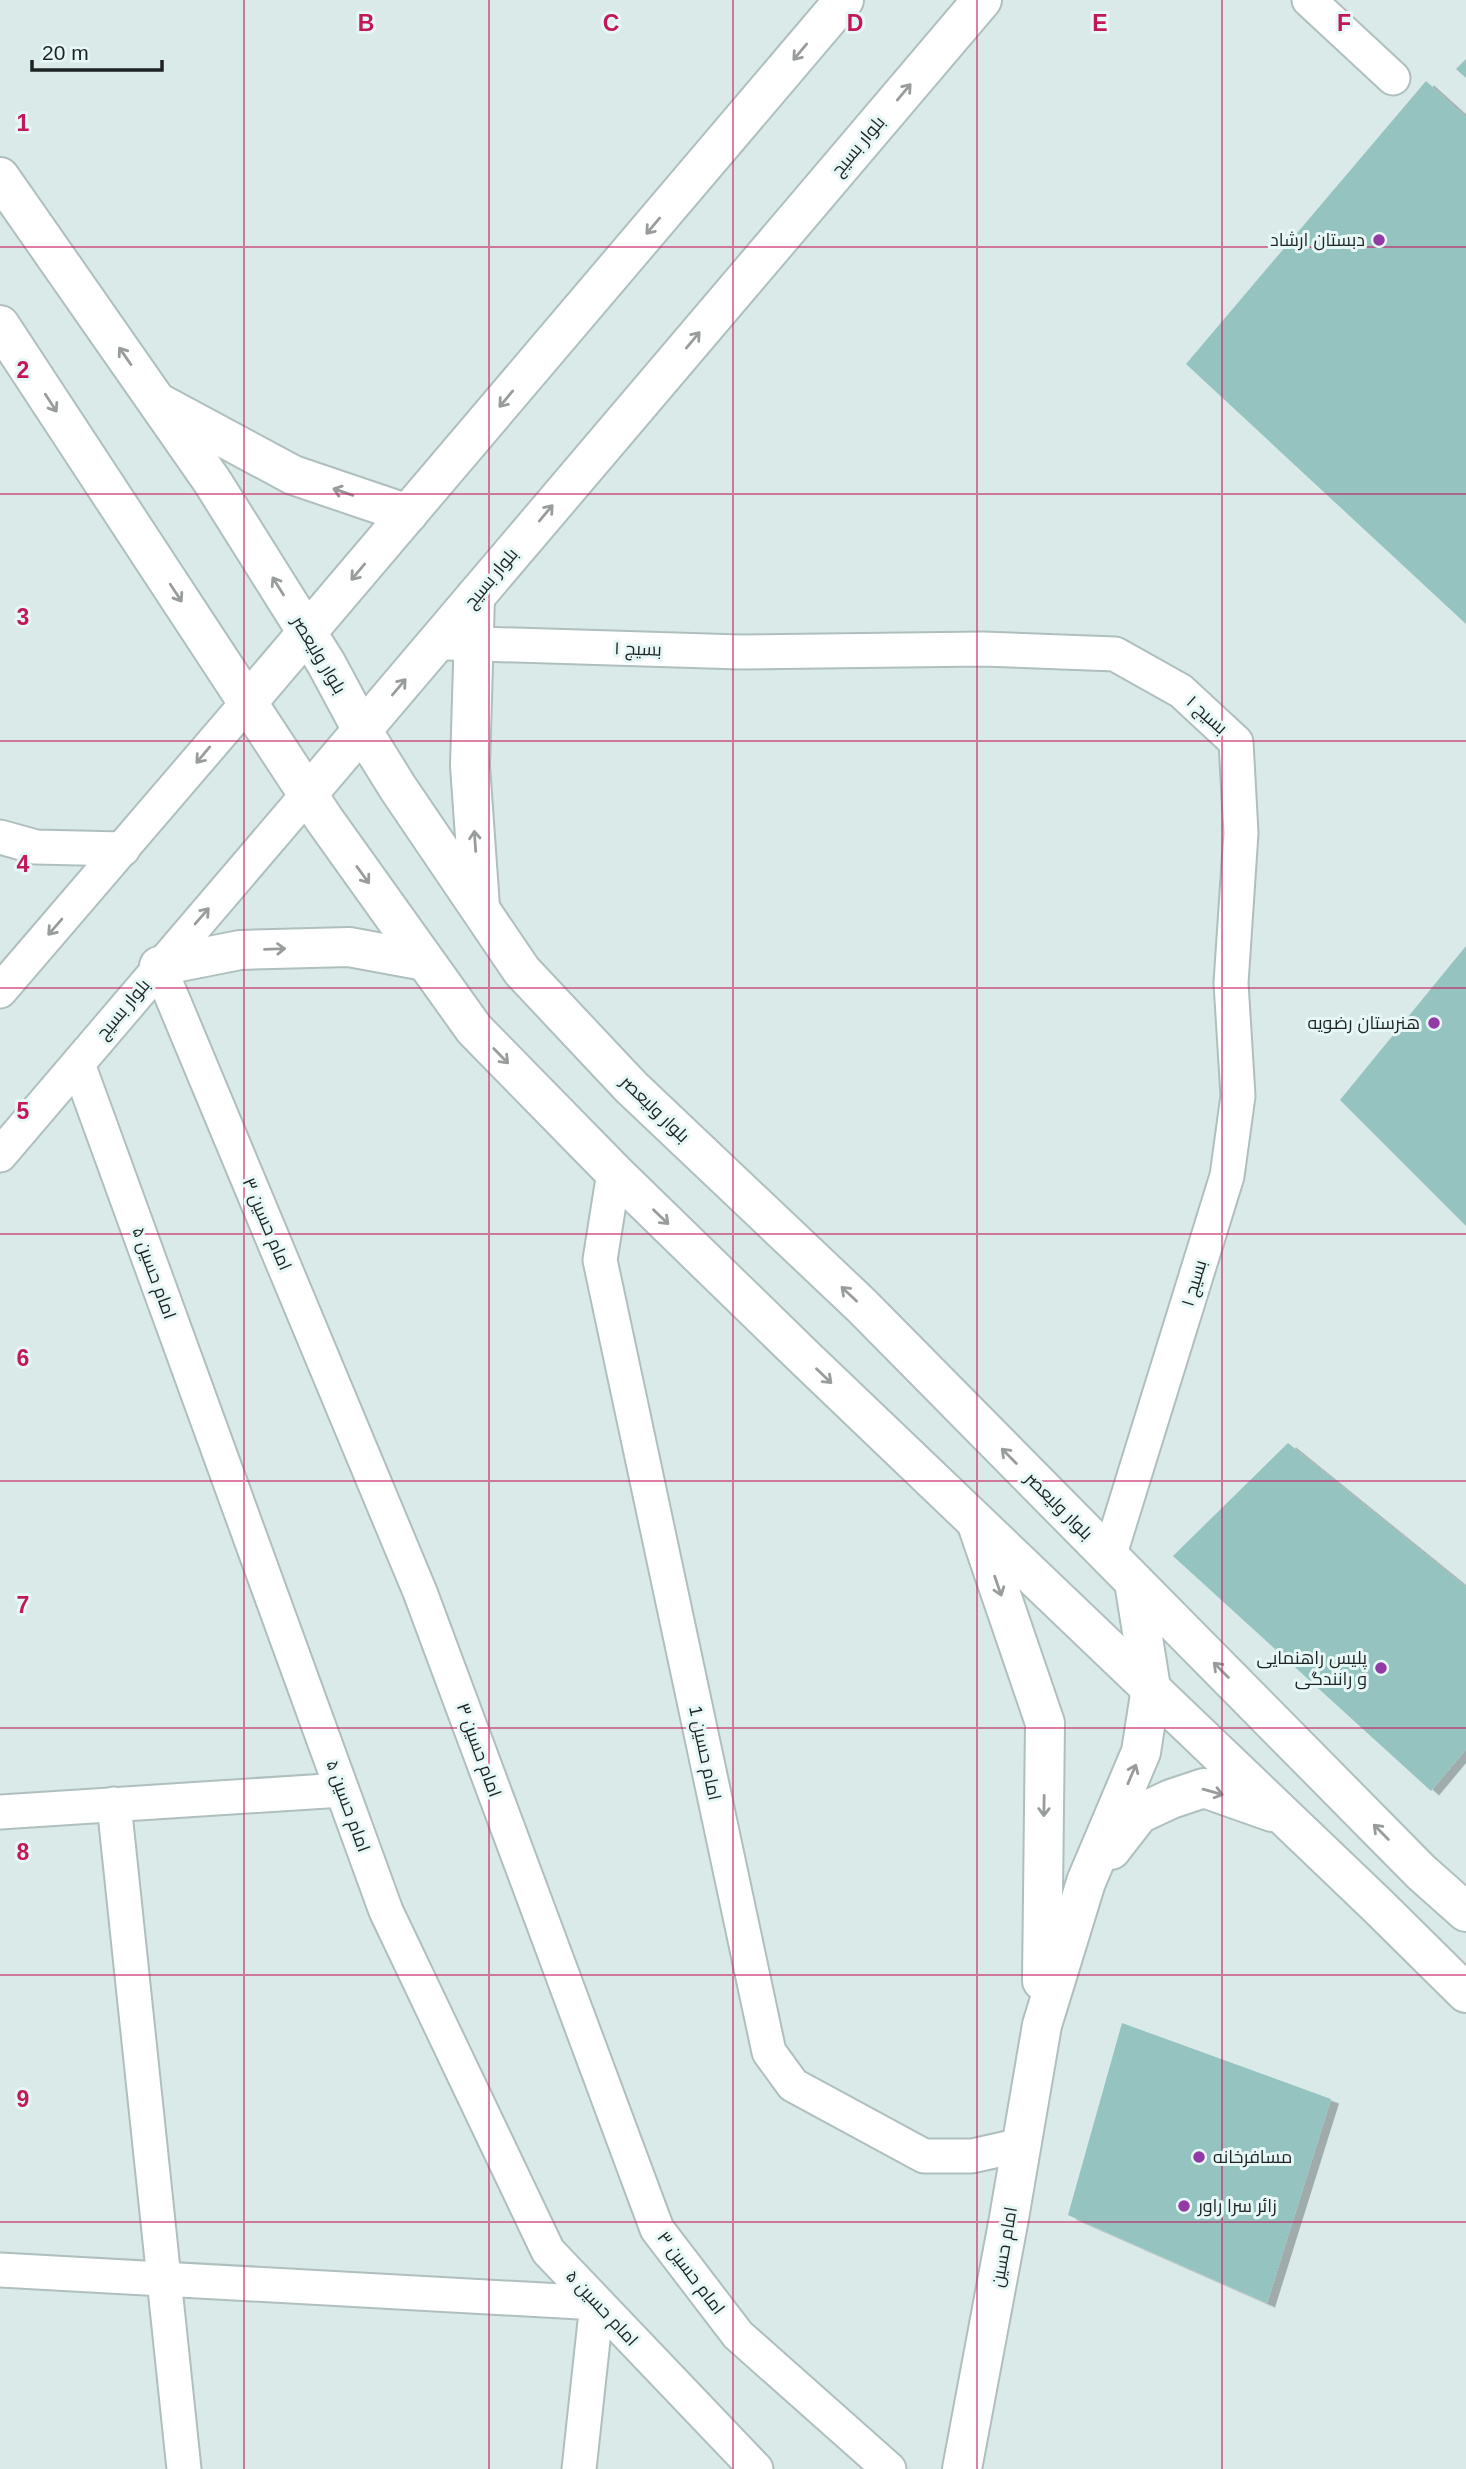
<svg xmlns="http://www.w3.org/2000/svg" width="1466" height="2469" font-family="Arial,Cairo,sans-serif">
<defs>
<filter id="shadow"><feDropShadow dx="8" dy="4.5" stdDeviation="0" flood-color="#0004"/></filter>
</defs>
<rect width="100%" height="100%" fill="#d9eae9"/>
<!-- building -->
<g fill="#94c3c0" filter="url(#shadow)">
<polygon points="1466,59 1466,78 1456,69"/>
<polygon points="1426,81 1466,117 1466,624 1186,364"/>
<polygon points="1466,946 1466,1226 1340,1100"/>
<polygon points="1288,1443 1466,1587 1466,1749 1431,1791 1173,1556"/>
<polygon points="1122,2023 1331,2099 1267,2303 1068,2215"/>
</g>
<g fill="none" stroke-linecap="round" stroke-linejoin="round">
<!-- minor casing -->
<g stroke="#afbfbe" stroke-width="37">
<g id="minor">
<polyline points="1309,0 1393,78"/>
<polyline points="448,643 740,652 983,649 1115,654 1181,691 1236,742 1241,833 1231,983 1238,1096 1227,1176 1109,1557"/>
<polyline points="0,837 36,847 123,849"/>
<polyline points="159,966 420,1592 657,2229 738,2335 889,2469"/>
<polyline points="0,991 247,703"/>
<polyline points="78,1064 386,1911 548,2251 756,2469"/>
<polyline points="0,1155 307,795"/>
<polyline points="614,1172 600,1260 769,2052 793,2085 924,2156 972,2156 1021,2145"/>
<polyline points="114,1804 184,2469"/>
<polyline points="0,1812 342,1790"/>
<polyline points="0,2270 597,2303 579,2469"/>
</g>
</g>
<!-- tertiary casing -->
<g stroke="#afbfbe" stroke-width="42">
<g id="tertiary">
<polyline points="0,177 212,481 326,663 362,730 398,788 522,971 631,1087 862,1306 1421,1872 1466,1912"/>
<polyline points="0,325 324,819 474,1029 614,1172 803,1356 1377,1905 1466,1993"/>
<polyline points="161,404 293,475 408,514"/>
<polyline points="475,597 470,766 480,907"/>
<polyline points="247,703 844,0"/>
<polyline points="307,795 982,0"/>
<polyline points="159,966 240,950 349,947 425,961"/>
<polyline points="978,1527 1045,1723 1042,1981"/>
<polyline points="1111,1850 1139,1814 1171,1799 1204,1788 1272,1812"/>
<polyline points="962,2469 1009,2218 1042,2025 1086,1882 1141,1752 1151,1688 1134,1582"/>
</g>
</g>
<!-- minor -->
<use href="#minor" stroke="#fff" stroke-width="33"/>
<!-- tertiary -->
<use href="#tertiary" stroke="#fff" stroke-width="38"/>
</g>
<!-- one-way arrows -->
<defs><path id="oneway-shaft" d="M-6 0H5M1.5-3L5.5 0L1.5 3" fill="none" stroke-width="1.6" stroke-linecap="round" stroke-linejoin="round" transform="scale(1.75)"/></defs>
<g stroke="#999c9c">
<use href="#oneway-shaft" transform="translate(800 52) rotate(130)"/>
<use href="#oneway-shaft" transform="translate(904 92) rotate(-50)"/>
<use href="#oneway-shaft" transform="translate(653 226) rotate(130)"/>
<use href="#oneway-shaft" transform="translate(693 340) rotate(-50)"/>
<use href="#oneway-shaft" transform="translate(125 356) rotate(-125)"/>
<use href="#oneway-shaft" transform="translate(506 399) rotate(130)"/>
<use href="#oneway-shaft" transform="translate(51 403) rotate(57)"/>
<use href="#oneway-shaft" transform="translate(343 492) rotate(-161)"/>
<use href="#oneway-shaft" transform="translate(546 513) rotate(-50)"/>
<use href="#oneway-shaft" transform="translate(358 572) rotate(130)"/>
<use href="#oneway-shaft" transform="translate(278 586) rotate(-122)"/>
<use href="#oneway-shaft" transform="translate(176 593) rotate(57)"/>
<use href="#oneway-shaft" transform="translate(399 687) rotate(-50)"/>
<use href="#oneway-shaft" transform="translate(203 755) rotate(130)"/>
<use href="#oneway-shaft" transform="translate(475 841) rotate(-94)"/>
<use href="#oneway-shaft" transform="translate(363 875) rotate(54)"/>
<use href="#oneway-shaft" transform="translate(202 916) rotate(-49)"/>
<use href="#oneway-shaft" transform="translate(55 927) rotate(131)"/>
<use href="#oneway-shaft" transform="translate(275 949) rotate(-2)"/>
<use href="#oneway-shaft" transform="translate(501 1056) rotate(46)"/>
<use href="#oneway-shaft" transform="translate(661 1217) rotate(44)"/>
<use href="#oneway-shaft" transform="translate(849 1294) rotate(-137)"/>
<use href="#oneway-shaft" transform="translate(824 1376) rotate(44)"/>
<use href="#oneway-shaft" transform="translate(1009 1456) rotate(-135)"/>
<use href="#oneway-shaft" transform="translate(998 1586) rotate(71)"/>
<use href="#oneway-shaft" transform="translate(1221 1670) rotate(-135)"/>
<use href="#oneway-shaft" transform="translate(1132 1774) rotate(-67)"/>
<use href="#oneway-shaft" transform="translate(1213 1792) rotate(16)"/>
<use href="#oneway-shaft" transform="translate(1044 1806) rotate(91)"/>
<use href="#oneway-shaft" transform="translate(1381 1832) rotate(-135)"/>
</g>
<!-- grid -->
<path fill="none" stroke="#c2185b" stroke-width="2" stroke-opacity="0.55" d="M 244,0 L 244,2469M 489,0 L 489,2469M 733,0 L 733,2469M 977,0 L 977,2469M 1222,0 L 1222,2469M 0,247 L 1466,247M 0,494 L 1466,494M 0,741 L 1466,741M 0,988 L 1466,988M 0,1234 L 1466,1234M 0,1481 L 1466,1481M 0,1728 L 1466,1728M 0,1975 L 1466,1975M 0,2222 L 1466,2222"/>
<!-- markers -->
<g fill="#923aa6" stroke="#e6f7f6" stroke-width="2.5">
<circle cx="1379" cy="240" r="7"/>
<circle cx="1434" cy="1023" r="7"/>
<circle cx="1381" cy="1668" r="7"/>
<circle cx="1199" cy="2157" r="7"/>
<circle cx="1184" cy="2206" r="7"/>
</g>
<g text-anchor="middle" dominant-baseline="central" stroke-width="6" stroke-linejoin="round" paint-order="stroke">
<!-- street labels -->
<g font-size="18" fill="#1d2322" stroke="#e6f7f6">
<text transform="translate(858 146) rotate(-50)">بلوار بسیج</text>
<text transform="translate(491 578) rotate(-50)">بلوار بسیج</text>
<text transform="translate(638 649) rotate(2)">بسیج ۱</text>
<text transform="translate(319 655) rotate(59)">بلوار ولیعصر</text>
<text transform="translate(1207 715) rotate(42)">بسیج ۱</text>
<text transform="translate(123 1009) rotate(-50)">بلوار بسیج</text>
<text transform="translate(655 1109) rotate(44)">بلوار ولیعصر</text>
<text transform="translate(267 1224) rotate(67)">امام حسین ۳</text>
<text transform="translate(154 1273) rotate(70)">امام حسین ۵</text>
<text transform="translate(1194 1283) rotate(-73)">بسیج ۱</text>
<text transform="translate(1059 1506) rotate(45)">بلوار ولیعصر</text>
<text transform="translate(479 1750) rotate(70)">امام حسین ۳</text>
<text transform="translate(705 1753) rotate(78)">امام حسین 1</text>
<text transform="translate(348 1806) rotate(70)">امام حسین ۵</text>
<text transform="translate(1004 2247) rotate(-80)">امام حسین</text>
<text transform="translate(691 2273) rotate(53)">امام حسین ۳</text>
<text transform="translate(602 2308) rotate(47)">امام حسین ۵</text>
</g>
<!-- poi labels -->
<g font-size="18" fill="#1d2322" stroke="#e6f7f6" text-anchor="end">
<text x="1365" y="240">دبستان ارشاد</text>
<text x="1420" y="1023">هنرستان رضویه</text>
<text x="1367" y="1658">پلیس راهنمایی<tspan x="1367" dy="21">و رانندگی</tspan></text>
<text x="1213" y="2157" text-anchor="start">مسافرخانه</text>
<text x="1198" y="2206" text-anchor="start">زائر سرا راور</text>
</g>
</g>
<g font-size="23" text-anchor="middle" font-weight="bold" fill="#c2185b" stroke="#e6f7f6" stroke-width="6" stroke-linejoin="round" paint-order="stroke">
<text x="366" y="31">B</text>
<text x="611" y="31">C</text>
<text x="855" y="31">D</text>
<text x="1100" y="31">E</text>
<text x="1344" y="31">F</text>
<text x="23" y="131">1</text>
<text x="23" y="378">2</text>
<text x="23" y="625">3</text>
<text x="23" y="872">4</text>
<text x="23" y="1119">5</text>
<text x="23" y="1366">6</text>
<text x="23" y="1613">7</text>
<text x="23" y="1860">8</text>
<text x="23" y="2107">9</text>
</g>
<!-- scale -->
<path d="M32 60v10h130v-10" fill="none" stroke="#1d2322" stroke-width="3.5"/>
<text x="42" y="60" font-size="21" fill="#1d2322" stroke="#e6f7f6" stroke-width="5" paint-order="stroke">20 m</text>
</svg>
